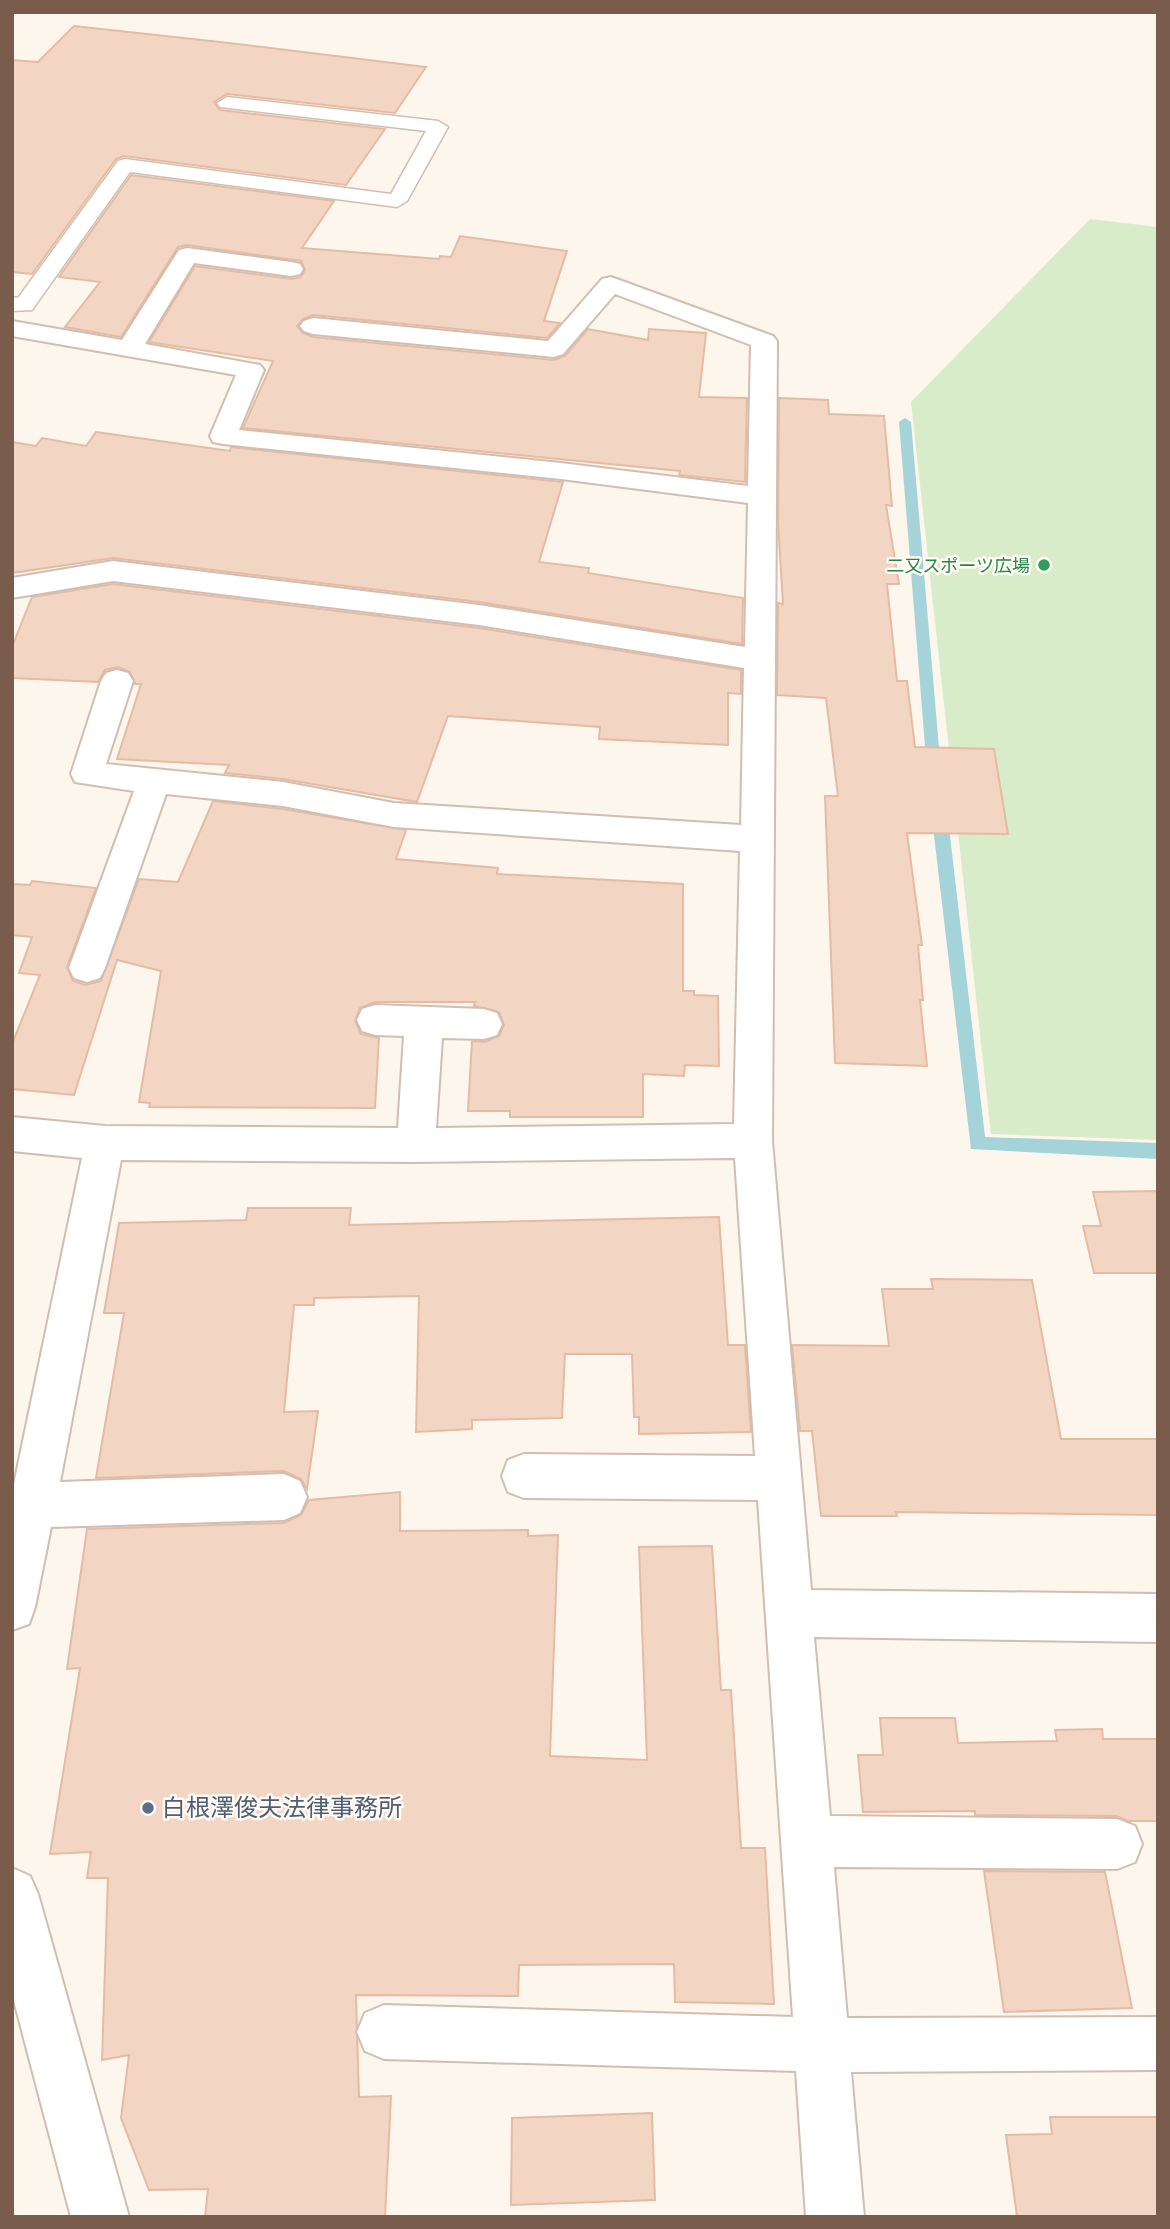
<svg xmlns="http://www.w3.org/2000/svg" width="1170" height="2229" font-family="'Work Sans','Noto Sans JP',sans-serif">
<rect width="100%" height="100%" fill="#fdf6ec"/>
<!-- green -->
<polygon fill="#d8ecc9" points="1090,219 1158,227 1158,1140 991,1134 911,402"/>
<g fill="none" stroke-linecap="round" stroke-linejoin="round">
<!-- stream -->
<g fill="#a5d3da" fill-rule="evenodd">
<polygon points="905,418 911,422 941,771 934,776 927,771 899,422"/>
<polygon points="939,804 947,810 985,1137 1158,1143 1158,1159 971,1149 931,810"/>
</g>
</g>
<!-- building -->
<g fill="#f3d5c3" stroke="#e6bba3" stroke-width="2">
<polygon points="74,26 229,43 426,67 395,113 227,94 214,102 220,110 385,129 346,185 124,156 116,159 32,274 12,272 12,60 38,62"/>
<polygon points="131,175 334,201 302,248 439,259 440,256 451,257 460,236 567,251 544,321 560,323 547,338 313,315 303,319 297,326 303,333 313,337 554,360 565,356 588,329 648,340 649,329 706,333 699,397 747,398 745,482 679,475 680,471 243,428 273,361 149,342 195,266 292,279 301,277 305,270 301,261 187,245 178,247 121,337 65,327 100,282 59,277"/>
<polygon points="779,398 828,400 829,414 884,416 892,506 886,505 899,584 887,584 897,681 907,681 915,747 994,749 1008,834 907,833 922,945 918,945 923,1000 920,1000 927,1066 835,1063 825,796 838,796 826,698 777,695 778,603 783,604 778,523"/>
<polygon points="96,432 230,451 231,447 563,482 539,562 589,568 588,573 743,598 742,644 479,602 113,558 12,573 12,442 36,446 42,438 86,446"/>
<polygon points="113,584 479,628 741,670 741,694 728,693 728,745 599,739 600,727 448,716 417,802 283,779 225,773 229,765 117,759 141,684 135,684 130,672 118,667 105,670 98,682 12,678 12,647 32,597"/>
<polygon points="213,801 283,809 406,830 396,859 498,868 497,874 683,884 683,991 694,991 694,995 718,996 719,1066 685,1065 684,1076 643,1074 643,1117 510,1117 510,1111 468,1111 472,1041 485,1042 499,1036 504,1025 499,1012 474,1006 475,1002 375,1002 360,1008 355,1021 361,1034 379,1038 375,1108 149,1107 150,1103 139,1102 161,971 117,960 74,1095 12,1089 12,1044 40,975 19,973 32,937 12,935 12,884 30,885 32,881 96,888 67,967 73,981 86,985 101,981 139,879 178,882"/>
<polygon points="1158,1191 1158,1273 1094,1273 1083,1226 1101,1226 1093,1192"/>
<polygon points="248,1208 351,1208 349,1225 719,1217 728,1345 745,1345 751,1432 639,1434 639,1417 634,1417 632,1354 565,1354 562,1418 472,1420 472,1429 416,1432 419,1296 314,1298 314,1305 294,1305 284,1412 318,1411 307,1489 301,1479 284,1471 96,1478 124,1313 104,1313 119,1223 246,1220"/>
<polygon points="931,1279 1032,1280 1061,1439 1158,1439 1158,1515 896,1512 897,1516 821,1516 812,1431 800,1431 792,1345 889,1346 882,1289 933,1289"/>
<polygon points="400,1492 400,1531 528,1530 528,1536 558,1535 550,1756 647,1760 639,1547 712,1546 721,1690 731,1690 741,1848 765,1848 774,2004 675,2002 674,1964 519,1965 518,1996 356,1995 359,2097 391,2096 385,2217 205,2217 208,2189 149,2190 121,2118 129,2055 102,2060 108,1878 87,1878 91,1852 50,1854 80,1668 67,1669 87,1529 284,1523 301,1515 309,1500"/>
<polygon points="880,1718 955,1718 958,1743 1057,1741 1055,1730 1102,1729 1103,1739 1158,1739 1158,1821 1128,1821 1117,1816 975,1815 975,1811 863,1812 858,1755 883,1755"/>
<polygon points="984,1871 1105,1872 1132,2008 1004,2012"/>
<polygon points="652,2113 655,2200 511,2205 512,2118"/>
<polygon points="1050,2117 1158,2117 1158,2217 1017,2217 1006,2135 1052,2134"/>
</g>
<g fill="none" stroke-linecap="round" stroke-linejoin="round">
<!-- service casing -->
<g stroke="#d1beb0" stroke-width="3">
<polygon id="service" points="227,97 438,121 448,127 407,201 397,207 130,172 32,310 12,311 12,297 18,298 118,161 125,159 391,194 426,131 220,107 217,103"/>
</g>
<!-- minor casing -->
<g stroke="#d1beb0" stroke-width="4">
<g id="minor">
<polygon points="187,248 291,262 300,264 303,269 300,274 291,276 194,263 145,344 260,365 264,370 239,430 561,463 748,486 751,345 615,294 563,354 554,357 313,334 304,331 300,326 304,321 313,318 548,341 602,279 611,277 773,336 777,341 772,1141 811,1590 1158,1594 1158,1642 814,1637 830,1816 1117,1819 1135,1826 1142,1844 1135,1862 1117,1869 834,1867 847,2018 1158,2017 1156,2070 851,2072 864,2217 806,2217 796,2071 384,2059 365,2051 357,2032 365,2013 384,2005 793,2017 758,1500 524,1498 508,1492 502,1476 508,1460 524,1454 755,1456 735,1158 416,1162 121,1160 60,1482 284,1474 300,1481 307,1497 300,1513 284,1520 51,1527 35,1607 29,1624 12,1630 12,1494 82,1158 12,1151 12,1117 105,1126 398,1128 404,1036 375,1035 362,1031 357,1020 362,1009 375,1005 484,1009 497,1013 502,1024 497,1035 484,1039 442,1038 436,1128 734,1124 740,851 394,827 283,806 166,794 105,968 100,978 87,982 74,978 69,968 134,791 75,782 71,774 101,681 106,673 117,670 128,673 133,681 106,764 283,782 394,803 741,825 744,668 479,625 113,581 12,598 12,578 113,561 479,605 745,647 748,503 561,479 223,444 213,442 210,436 236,375 12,336 12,321 122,340 179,250"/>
<polygon points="12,1868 30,1876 38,1894 129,2217 71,2217 12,1993"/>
</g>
</g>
<!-- service -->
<use href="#service" fill="#fff" fill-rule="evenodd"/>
<!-- minor -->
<use href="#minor" fill="#fff" fill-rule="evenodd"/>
</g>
<!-- markers -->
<circle fill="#2e9e5b" stroke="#fffaf3" stroke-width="2.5" cx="1044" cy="565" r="7"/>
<circle fill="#5c6f8a" stroke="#fffaf3" stroke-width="2.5" cx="148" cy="1808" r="7"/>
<g text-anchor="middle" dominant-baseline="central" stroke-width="5" stroke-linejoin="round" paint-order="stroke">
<!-- far-leisure labels -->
<g font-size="18" fill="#27864d" stroke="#fffaf3" text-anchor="end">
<text x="1030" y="565">二又スポーツ広場</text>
</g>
<!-- near-service labels -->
<g font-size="24" fill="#4e5e75" stroke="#fffaf3" text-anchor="start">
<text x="162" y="1808">白根澤俊夫法律事務所</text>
</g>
</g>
<!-- border -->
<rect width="1170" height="2229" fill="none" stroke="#7a5c4d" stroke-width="28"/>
</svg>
